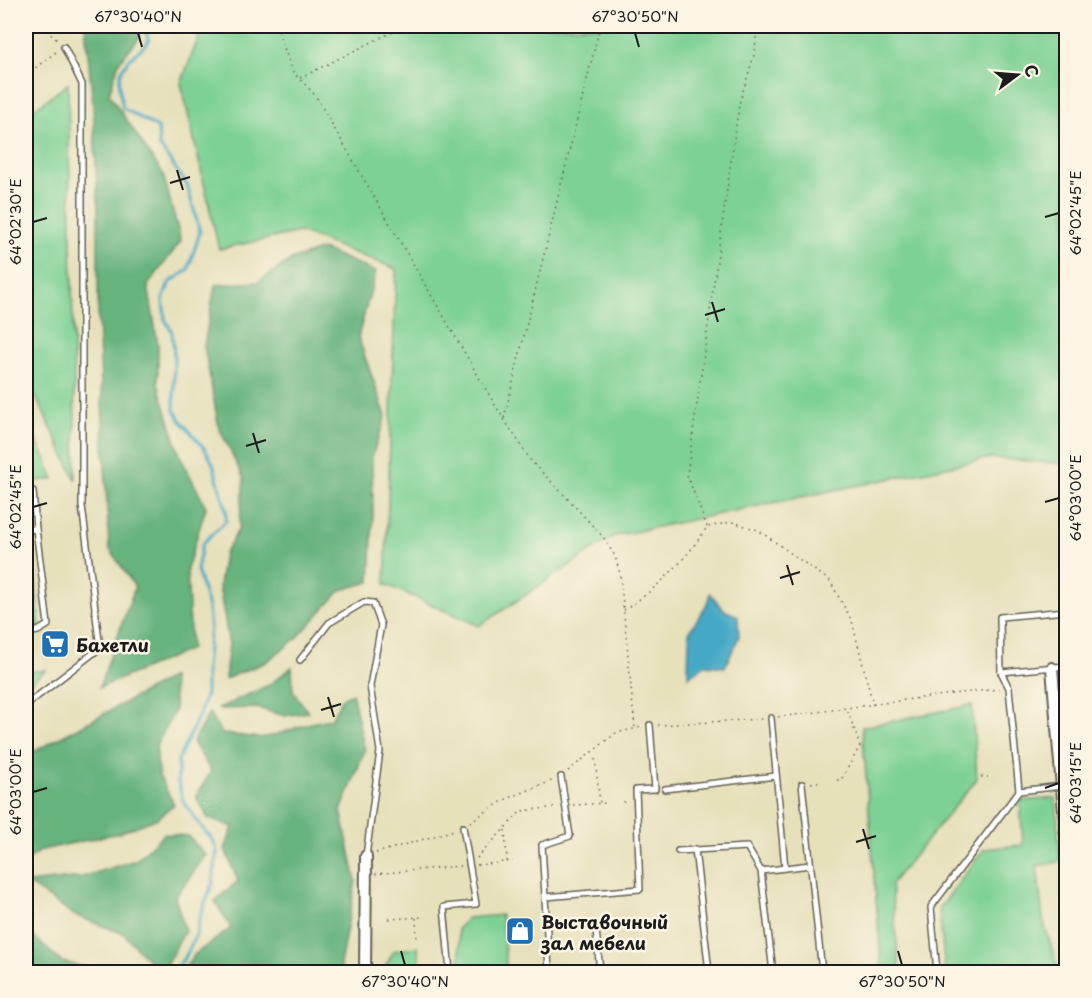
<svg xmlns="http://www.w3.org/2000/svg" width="1092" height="998" font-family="'Playpen Sans',sans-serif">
<rect width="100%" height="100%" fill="#fcf5e5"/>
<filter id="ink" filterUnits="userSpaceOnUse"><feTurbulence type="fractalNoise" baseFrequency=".0167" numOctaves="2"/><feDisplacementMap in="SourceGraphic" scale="12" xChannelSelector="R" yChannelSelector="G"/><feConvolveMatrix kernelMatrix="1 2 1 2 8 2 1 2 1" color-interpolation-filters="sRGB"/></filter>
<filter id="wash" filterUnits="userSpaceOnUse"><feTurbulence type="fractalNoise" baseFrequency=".008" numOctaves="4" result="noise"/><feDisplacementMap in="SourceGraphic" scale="24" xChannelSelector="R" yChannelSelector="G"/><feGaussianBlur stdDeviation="1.35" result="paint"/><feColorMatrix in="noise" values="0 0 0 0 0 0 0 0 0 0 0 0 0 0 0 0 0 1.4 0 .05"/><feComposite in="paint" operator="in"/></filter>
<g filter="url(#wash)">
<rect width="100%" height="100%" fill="#e6e0bb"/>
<!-- industrial -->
<polygon fill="#d2bec2" points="1066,681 1066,744 1060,682"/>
<!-- green -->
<g fill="#7ed194" stroke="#4d7658" stroke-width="1.5">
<polygon points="203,26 1066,26 1066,464 990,458 614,536 479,626 385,584 396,269 300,232 219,249 181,83"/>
<polygon points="68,84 76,480 26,376 26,115"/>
<polygon points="26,416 54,479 26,482"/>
<polygon points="26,562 33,562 40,628 26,629"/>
<polygon points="46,670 26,686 26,672"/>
<polygon points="972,705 977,779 891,884 900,972 882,972 862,727"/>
<polygon points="1056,798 1060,862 1037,866 1043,920 1059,972 945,972 939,909 984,849 1023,845 1020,801"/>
<polygon points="501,915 507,972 461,972 458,929 467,918"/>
<polygon points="418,947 421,972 382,972 394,951"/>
</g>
<!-- forest -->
<g fill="#66b37e" stroke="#41684d" stroke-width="1.5">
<polygon points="85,26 138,26 140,37 119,62 109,94 163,174 181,241 148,285 158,345 158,384 180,456 206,507 187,569 191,649 99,688 135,587 109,548 98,318 98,208 93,104"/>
<polygon points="322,249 376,272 358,337 386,416 372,456 373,517 370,582 341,590 297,638 266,662 225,679 229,644 219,586 224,554 239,529 244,479 219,428 204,346 215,285 258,282 291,260"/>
<polygon points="292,667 293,691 308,712 285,716 257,708 217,709 269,685"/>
<polygon points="172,677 175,710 156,746 159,776 174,804 158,818 119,833 42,850 26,861 26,756"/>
<path d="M 352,693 L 365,750 L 341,811 L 356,881 L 340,964 L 343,972 L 182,972 L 195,954 L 231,928 L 215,901 L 238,881 L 225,849 L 233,827 L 208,818 L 196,797 L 211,771 L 193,742 L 209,713 L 222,734 C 235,734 256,739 266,737 C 289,732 306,722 331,719 L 342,698 Z"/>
<polygon points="164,834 188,836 206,855 175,897 185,931 162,972 159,972 124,934 74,915 27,883 82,877 136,860"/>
<polygon points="26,930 62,962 110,972 26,972"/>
</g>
<!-- water -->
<polygon fill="#45a8c5" stroke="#306270" stroke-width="1.5" points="710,593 724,610 738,616 739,637 725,667 705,665 688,677 689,632 707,604"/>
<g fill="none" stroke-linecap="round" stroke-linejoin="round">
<!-- stream -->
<path stroke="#45a8c5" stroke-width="3" d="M 144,26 L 149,41 C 121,68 114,68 123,108 L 158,128 L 159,145 L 187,185 L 200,232 L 188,270 L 169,283 L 163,300 L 165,319 L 172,332 L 174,353 L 174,409 L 181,421 L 205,449 L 213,464 L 226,509 L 226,521 L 202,544 L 197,570 L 208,607 L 210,627 L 206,669 L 206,694 L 199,715 L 178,760 L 178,782 L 183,801 L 196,820 L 214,842 L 217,851 L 213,882 L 200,916 L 197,932 L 187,954 L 174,972"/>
</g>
</g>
<g filter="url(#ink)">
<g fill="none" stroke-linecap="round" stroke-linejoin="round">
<!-- lane casing -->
<g stroke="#636154" stroke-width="8">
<g id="lane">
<polyline points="26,491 33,491 36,529"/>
<polyline points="26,530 36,529 48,625 38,631 26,633"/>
<polyline points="300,660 329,623 364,602 373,603 381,625 370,686 380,751 366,856"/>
<polyline points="1001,672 1000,617 1066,611"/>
<polyline points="26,705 100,648 82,506 82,84 64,47"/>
<polyline points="771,718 785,868"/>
<polyline points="802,784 822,972"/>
<polyline points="665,789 776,776"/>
<polyline points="1019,791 1062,786"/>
<polyline points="695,849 709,972"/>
<polyline points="678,851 747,847 761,871 810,865"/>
<polyline points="761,871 773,972"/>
<polyline points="545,897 542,845 570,836 561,777"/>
<polyline points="596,929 600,972"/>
<polyline points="450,972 444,907 476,904 463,827"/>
<polyline points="549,972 545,897 640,889 636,790 655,789 650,725"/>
<polyline points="937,972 931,907 1019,791 1009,688 1001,672 1066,666"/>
</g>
</g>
<!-- street casing -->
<g stroke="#636154" stroke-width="14">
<g id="street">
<polyline points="1052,668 1066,835"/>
<polyline points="365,972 366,856"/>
</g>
</g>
<!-- path -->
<g stroke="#636154" stroke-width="1.5" stroke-dasharray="1.5 4.5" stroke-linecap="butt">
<polyline points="42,26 58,41"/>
<polyline points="276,26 293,72 315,95 495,405 531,461 568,499 603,537 615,556 620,574 635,728"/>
<polyline points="26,75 56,52"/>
<polyline points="300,78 390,33 431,26"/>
<polyline points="504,418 600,26"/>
<polyline points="707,527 687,475 739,104 755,52 757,26"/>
<path d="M 624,610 C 657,589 686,560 707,527 L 732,522 L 758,530 L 830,581 L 852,621 L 873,705"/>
<path d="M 778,717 C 852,708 925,696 999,689"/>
<polyline points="658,725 762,719"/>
<polyline points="595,759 600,803"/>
<polyline points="568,771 616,733 642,727"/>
<polyline points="981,777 988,777"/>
<polyline points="837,780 841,780 860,746 847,709"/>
<polyline points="811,783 819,782"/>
<polyline points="623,802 629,802"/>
<polyline points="573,805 607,803"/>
<polyline points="470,822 504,800 554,780"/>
<polyline points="505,830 507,861"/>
<polyline points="376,853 455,830"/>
<polyline points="477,858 521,811 556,807"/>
<polyline points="477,865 513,861"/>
<polyline points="375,874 460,866"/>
<polyline points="416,918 417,940"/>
<polyline points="389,919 421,917"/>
</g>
<!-- lane -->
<use href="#lane" stroke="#fff" stroke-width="5"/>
<!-- street -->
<use href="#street" stroke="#fff" stroke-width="10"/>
</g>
</g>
<!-- ticks -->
<path fill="none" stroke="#1c1c1c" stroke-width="2" d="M 138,33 L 142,47M 635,33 L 639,47M 177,170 L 183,190M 170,183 L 190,177M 1045,217 L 1059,213M 33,222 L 47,218M 712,302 L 718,322M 705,315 L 725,309M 253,433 L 259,453M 246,446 L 266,440M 1045,502 L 1059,498M 33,507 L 47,503M 787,565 L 793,585M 780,578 L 800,572M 328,697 L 334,717M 321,710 L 341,704M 1045,788 L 1059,783M 33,792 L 47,788M 863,829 L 869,849M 856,842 L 876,836M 401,951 L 405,965M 898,951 L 902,965"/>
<!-- icons -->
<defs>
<g id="supermarket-square" transform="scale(1.5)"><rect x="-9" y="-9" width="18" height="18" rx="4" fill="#1f6fb2" stroke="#fcf5e5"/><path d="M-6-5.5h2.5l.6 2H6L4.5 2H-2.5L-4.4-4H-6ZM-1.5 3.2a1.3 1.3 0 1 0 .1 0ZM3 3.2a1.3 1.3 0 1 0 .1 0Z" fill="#fff"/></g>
<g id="shop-square" transform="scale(1.5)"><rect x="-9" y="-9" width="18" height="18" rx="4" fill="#1f6fb2" stroke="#fcf5e5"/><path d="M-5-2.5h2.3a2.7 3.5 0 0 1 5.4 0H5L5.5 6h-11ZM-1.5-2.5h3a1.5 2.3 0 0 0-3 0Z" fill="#fff"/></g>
</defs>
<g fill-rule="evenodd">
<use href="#supermarket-square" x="55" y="644"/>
<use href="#shop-square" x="520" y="931"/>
</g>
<g text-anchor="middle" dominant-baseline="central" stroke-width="5" stroke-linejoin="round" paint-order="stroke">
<!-- poi labels -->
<g font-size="18" font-weight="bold" fill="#1c1c1c" stroke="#fcf5e5" text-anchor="start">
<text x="76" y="644">Бахетли</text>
<text x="541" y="921">Выставочный<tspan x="541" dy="21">зал мебели</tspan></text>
</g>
</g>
<!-- margin -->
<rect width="1092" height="998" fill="none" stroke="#fcf5e5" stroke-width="66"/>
<!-- north arrow -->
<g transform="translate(1017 75) rotate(74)" stroke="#fcf5e5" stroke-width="4.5" paint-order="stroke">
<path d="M0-4.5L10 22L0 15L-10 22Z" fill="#1c1c1c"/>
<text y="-9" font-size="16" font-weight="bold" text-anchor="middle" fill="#1c1c1c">С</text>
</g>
<rect x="33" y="33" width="1026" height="932" fill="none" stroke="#1c1c1c" stroke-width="2"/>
<g font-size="15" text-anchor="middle" fill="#1c1c1c">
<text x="138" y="22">67°30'40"N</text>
<text x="635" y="22">67°30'50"N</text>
<text transform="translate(1076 213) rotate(-90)" y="5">64°02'45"E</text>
<text transform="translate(16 222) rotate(-90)" y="5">64°02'30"E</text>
<text transform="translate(1076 498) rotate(-90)" y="5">64°03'00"E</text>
<text transform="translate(16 507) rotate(-90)" y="5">64°02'45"E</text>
<text transform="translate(1076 783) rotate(-90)" y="5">64°03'15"E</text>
<text transform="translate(16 792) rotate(-90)" y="5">64°03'00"E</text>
<text x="405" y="987">67°30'40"N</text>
<text x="902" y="987">67°30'50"N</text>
</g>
</svg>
